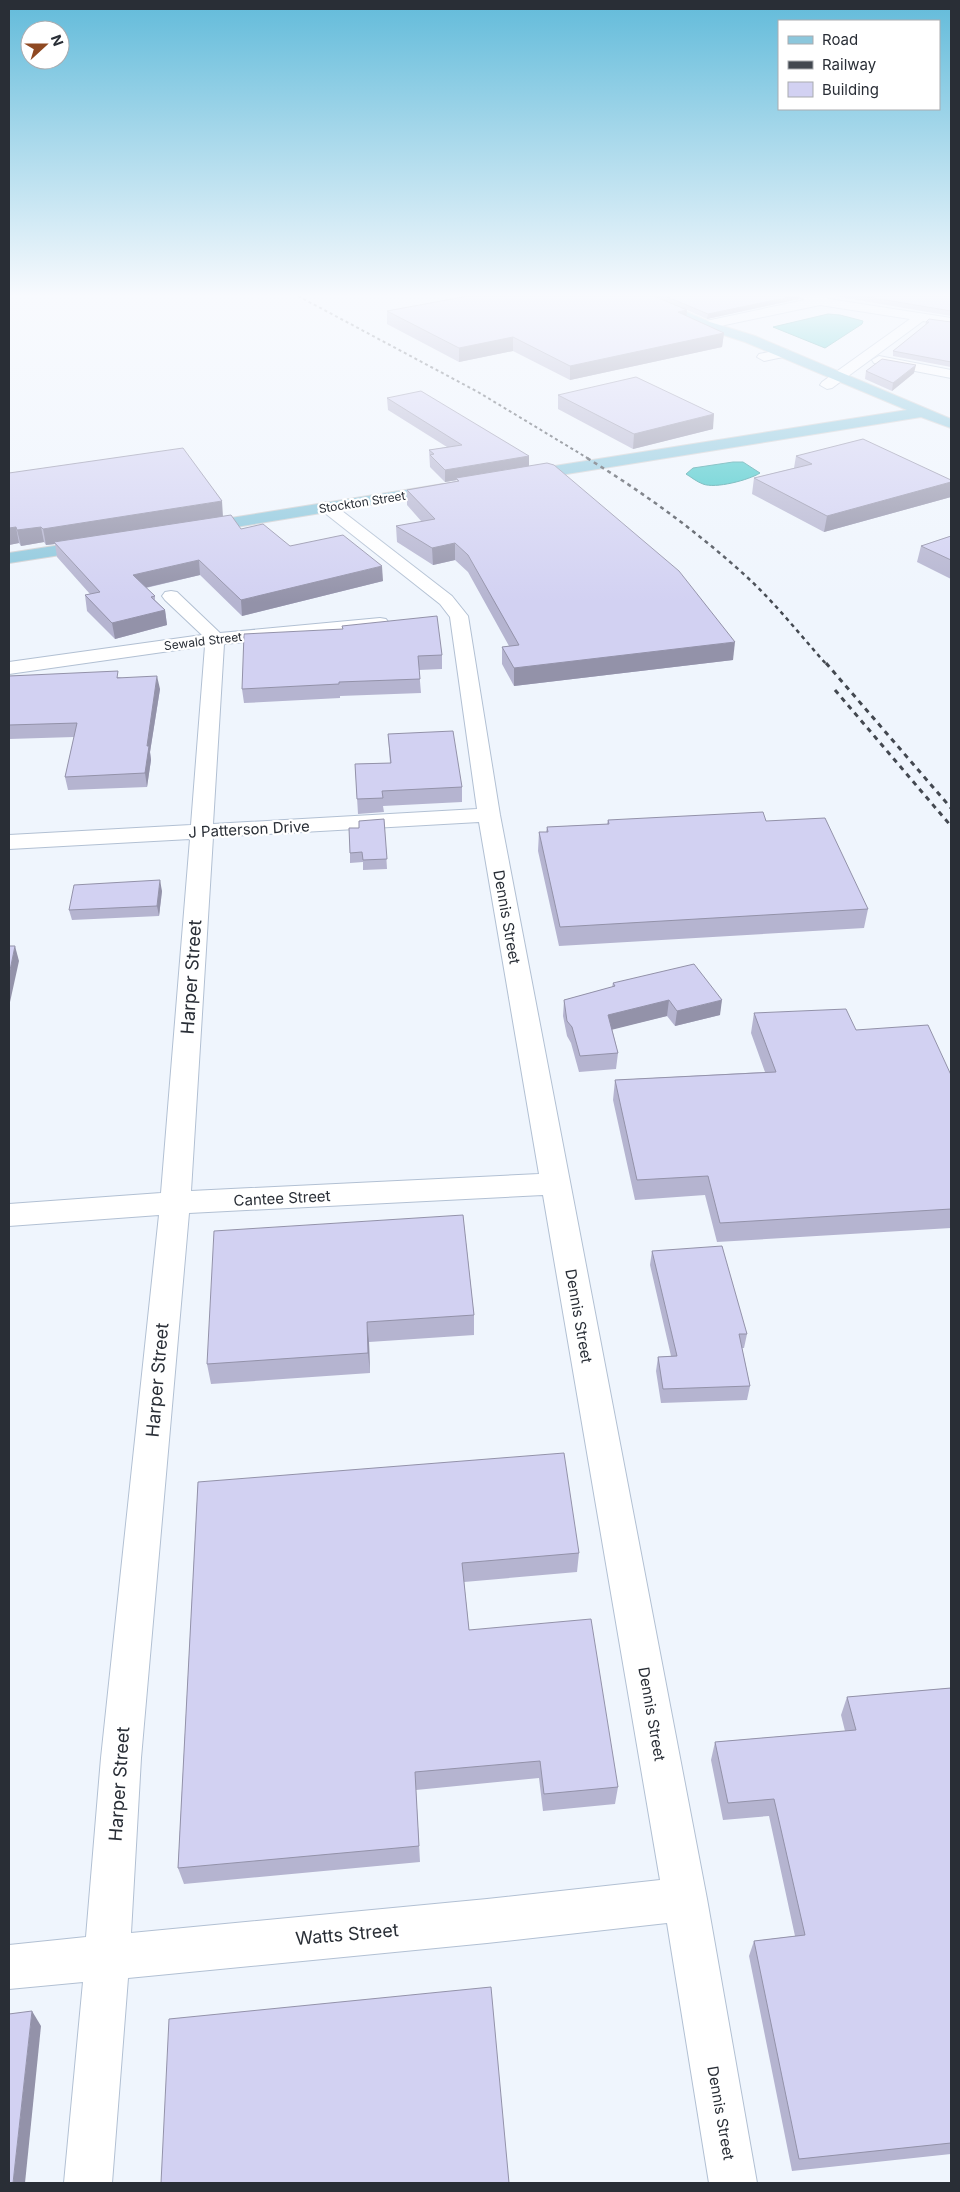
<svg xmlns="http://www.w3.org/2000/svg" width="960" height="2192" font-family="Inter,sans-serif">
<rect width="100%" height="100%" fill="#eff5fd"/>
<!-- water -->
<g fill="#3ac5c6" stroke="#35989b">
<polygon points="828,314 840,315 863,321 862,324 825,348 773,327"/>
<path d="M 733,462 L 743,462 L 760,473 C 749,480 715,489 703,484 C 697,482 691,477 686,474 L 693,468 Z"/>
</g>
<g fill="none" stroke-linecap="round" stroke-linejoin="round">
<!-- minor casing -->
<g stroke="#b2c0d3" stroke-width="2">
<g id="minor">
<polygon points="797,296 824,296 829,299 951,318 951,326 923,321 832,388 827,389 820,385 822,382 910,319 820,305 706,329 700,325 706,321 805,300"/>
<polygon points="783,349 788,350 790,353 788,356 764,361 757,357 759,354"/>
<polygon points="879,356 951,370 951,378 874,363 872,360"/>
<path d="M 327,502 L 333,504 L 452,596 L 468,616 L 500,815 L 707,1899 L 757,2183 L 709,2183 L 667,1923 L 487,1943 L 128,1978 L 112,2183 L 64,2183 L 83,1982 L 9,1989 L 9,1945 L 86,1937 L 101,1758 L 159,1215 L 9,1226 L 9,1204 L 161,1193 L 190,839 L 9,849 L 9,835 L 191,825 L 205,646 L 9,674 L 9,662 L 202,635 L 165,600 L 162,596 L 165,592 L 171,591 L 177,592 L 220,633 L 380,618 L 386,619 L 389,623 L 386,627 L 380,628 L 224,644 L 213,824 L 477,809 L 450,617 L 440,604 L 321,510 L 319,507 L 321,504 ZM 479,822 L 539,1174 L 191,1191 L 213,837 ZM 543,1195 L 660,1880 L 487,1899 L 131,1933 L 141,1758 L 189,1213 Z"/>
</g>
</g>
<!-- major casing -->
<g stroke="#d0d1d3" stroke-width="2">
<g id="major">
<polygon points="633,296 649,296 710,322 755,336 951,419 951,428 921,417 523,481 518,479 515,476 518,473 523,471 907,410 745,342 702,328 635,299"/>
<polygon points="443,484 449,486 451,489 449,492 199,533 193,531 191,528 193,525 199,523"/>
<polygon points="93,540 99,541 101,545 99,549 9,563 9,553"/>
</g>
</g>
<!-- minor -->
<use href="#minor" fill="#fff" fill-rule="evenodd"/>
<!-- major -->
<use href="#major" fill="#8cc7dc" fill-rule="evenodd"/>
<!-- rail-far2 -->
<polyline stroke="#434850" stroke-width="2" stroke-dasharray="3 3" stroke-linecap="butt" points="298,296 478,392 589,459"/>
<!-- rail-far1 -->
<path stroke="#434850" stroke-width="2.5" stroke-dasharray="4 4" stroke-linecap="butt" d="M 587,458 C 644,493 698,532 748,578 C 776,604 801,636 827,665"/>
<!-- rail -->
<g stroke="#434850" stroke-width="3" stroke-dasharray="5 5" stroke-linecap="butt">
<polyline points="826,663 951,808"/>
<polyline points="835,690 951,826"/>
</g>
</g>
<!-- wall -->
<g fill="#b5b4d0">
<polygon points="656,296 800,296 799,299 707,319 687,310 687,316 724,333 722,347 570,380 513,351 459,362 387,324 387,311 656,297"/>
<polygon points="834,296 951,296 951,316"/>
<polygon points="926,322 951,322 951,367 893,356 893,351 925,326"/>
<polygon points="866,371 914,373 892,391 865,379"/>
<polygon points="558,395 713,429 633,449 558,409"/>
<polygon points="387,398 529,456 529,466 733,660 514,686 502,664 502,647 509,646 468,572 455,560 433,565 397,542 396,526 422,522 407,505 407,490 457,481 457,480 445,482 430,467 429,450 447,447 388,410"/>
<polygon points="796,456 951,480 951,497 824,532 752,494 754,478 794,468"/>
<polygon points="9,473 223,516 241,529 383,581 242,616 200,575 146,588 155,596 155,600 165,610 167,625 115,639 87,611 85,595 90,594 57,557 55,544 46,545 44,542 21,546 19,543 9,545"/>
<polygon points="951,536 951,579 917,562 921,546"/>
<polygon points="343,629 442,655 442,669 419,670 421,693 340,696 340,698 244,703 242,689"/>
<polygon points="9,676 119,677 160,689 150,752 151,760 147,787 68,790 65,777 74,737 9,739"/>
<polygon points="388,734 462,787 462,802 383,806 384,812 358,814 355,764 390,763"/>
<polygon points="384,819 387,869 363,870 363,862 350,863 350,853 359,828"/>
<polygon points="608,820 766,821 868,909 864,928 559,946 538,851 539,832 546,832 547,827 607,824"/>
<polygon points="162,891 159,916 72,920 69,910"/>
<polygon points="613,983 720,1015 675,1026 667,1016 612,1029 618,1053 616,1069 579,1072 571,1043 567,1036 563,1016 564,1000 612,987"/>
<polygon points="754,1013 856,1030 951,1075 951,1228 717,1242 705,1195 635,1200 613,1100 615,1080 765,1072 751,1033"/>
<polygon points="463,1215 474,1315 474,1335 369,1342 370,1373 211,1384 207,1364"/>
<polygon points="652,1251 747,1334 744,1348 742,1348 750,1386 747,1400 661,1403 656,1371 658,1357 671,1356 650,1265"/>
<polygon points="198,1482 579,1553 577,1572 464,1582 469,1630 618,1787 615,1804 543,1811 539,1778 416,1790 420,1862 184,1884 178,1868"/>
<polygon points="951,1688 951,2154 792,2171 749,1956 754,1941 795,1936 769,1816 723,1820 711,1760 715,1742 845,1731 841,1715 847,1697"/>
</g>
<!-- shaded-wall -->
<g fill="#9392a9">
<polygon points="794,296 800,296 799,299 707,319 708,314"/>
<polygon points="687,310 686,323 678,312"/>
<polygon points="724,333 722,347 570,380 570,366"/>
<polygon points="513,337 513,351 459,362 459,348"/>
<polygon points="916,365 914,373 892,391 893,383"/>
<polygon points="714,414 713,429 633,449 634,434"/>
<polygon points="529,456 529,468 456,478 457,480 445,482 445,470"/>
<polygon points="951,482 951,497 824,532 827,516"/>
<polygon points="222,501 223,517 54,542 55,544 46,545 43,529"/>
<polygon points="16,527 19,543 9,545 9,528"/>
<polygon points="41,527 44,542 21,546 17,530"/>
<polygon points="455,543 455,560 433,565 432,548"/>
<polygon points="199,560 200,575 135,590 133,575"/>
<polygon points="382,566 383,581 242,616 241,600"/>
<polygon points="165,610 167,625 115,639 112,623"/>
<polygon points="735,642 733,660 514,686 514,668"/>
<polygon points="157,676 160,689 150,752 151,760 147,787 145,773 147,746"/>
<polygon points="160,880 162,891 159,916 157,906"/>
<polygon points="15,946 19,961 10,1002 9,996 9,975"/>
<polygon points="669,1000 667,1016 607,1031 608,1015"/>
<polygon points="722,1000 720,1015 675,1026 677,1011"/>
<polygon points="367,1322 369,1342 370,1373 368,1353"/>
<polygon points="32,2011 41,2026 25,2183 13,2183"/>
</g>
<!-- building -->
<g fill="#d2d1f2" stroke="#9392a9">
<polygon points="468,296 654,296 687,310 678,312 724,333 570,366 513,337 459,348 387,311"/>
<polygon points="665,296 794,296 708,314"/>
<polygon points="862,296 951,296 951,311"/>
<polygon points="929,319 951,322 951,362 893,351 929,322 926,322"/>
<polygon points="882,359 916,365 893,383 866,371"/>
<polygon points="636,377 714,414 634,434 558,395"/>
<polygon points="421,391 529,456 445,470 430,455 434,454 429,450 462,445 387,398"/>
<polygon points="863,439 951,480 951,482 827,516 754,478 812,464 796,456"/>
<polygon points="183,448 222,501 43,529 41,527 17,530 16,527 9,528 9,473"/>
<polygon points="547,463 554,465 679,571 735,642 514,668 502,647 519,645 468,555 455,543 432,548 396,526 435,519 407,490 459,481 456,478"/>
<polygon points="231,515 241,529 263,524 290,546 343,535 382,566 241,600 199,560 133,575 155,596 151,597 165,610 112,623 85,595 100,592 54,542"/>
<polygon points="951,536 951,560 921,546"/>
<polygon points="437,616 442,655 418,656 420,679 339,682 339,684 242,689 244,634 343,629 342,626"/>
<polygon points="118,671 117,678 157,676 147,746 149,746 145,773 65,777 77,723 9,725 9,676"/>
<polygon points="453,731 462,787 382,791 383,798 357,799 355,764 391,763 388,734"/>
<polygon points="763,812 766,821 825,818 868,909 560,927 539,832 548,832 547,827 609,824 608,820"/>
<polygon points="384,819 387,859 363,860 362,852 350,853 349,828 359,828 359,821"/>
<polygon points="160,880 157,906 69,910 74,885"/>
<polygon points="9,946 15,946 9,975"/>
<polygon points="694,964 722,1000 677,1011 669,1000 608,1015 618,1053 580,1056 572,1027 567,1021 564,1000 615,986 613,983"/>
<polygon points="846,1009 856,1030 928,1025 951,1075 951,1209 720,1223 708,1176 637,1180 615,1080 776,1072 754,1013"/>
<polygon points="463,1215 474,1315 367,1322 368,1353 207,1364 214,1231"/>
<polygon points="722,1246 747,1334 739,1334 750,1386 663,1389 658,1357 677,1356 652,1251"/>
<polygon points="564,1453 579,1553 462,1563 469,1630 591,1619 618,1787 544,1794 540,1761 415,1772 419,1846 178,1868 198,1482"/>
<polygon points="951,1688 951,2143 799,2159 754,1941 805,1935 774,1799 728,1803 715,1742 856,1730 847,1697"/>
<polygon points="491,1987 509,2183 161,2183 169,2019"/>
<polygon points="32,2011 13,2183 9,2183 9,2014"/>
</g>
<!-- sky -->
<linearGradient id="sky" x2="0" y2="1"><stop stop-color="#62bbda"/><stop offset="0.49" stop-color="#f8fafe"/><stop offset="1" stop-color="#f8fafe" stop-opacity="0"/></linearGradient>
<rect width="960" height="603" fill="url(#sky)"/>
<g text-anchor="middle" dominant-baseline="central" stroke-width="4.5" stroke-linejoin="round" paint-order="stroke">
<!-- far-street labels -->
<g font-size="12" fill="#292e36" stroke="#fff">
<text transform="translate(362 502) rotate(-9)">Stockton Street</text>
<text transform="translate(203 641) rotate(-7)">Sewald Street</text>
</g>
<!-- street labels -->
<g font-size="15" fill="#292e36" stroke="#fff">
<text transform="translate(249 829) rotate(-3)">J Patterson Drive</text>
<text transform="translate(507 917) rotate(80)">Dennis Street</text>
<text transform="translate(282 1198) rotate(-3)">Cantee Street</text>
<text transform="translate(579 1316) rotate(80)">Dennis Street</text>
<text transform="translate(652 1714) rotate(80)">Dennis Street</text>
<text transform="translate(721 2113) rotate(80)">Dennis Street</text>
</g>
<!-- near-street labels -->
<g font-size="18" fill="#292e36" stroke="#fff">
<text transform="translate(191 977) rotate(-86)">Harper Street</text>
<text transform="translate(157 1380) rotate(-85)">Harper Street</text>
<text transform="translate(119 1784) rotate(-86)">Harper Street</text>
<text transform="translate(347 1934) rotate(-5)">Watts Street</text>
</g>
</g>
<!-- border -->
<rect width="960" height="2192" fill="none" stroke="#292e36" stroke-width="20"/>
<!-- legend -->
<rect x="778" y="20" width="162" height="90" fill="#ffffff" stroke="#a9abaf"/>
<rect x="788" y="36" width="25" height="8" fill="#8cc7dc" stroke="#a9abaf"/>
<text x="822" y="45" font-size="15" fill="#292e36">Road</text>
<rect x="788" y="61" width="25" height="8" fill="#434850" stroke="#a9abaf"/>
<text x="822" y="70" font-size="15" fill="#292e36">Railway</text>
<rect x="788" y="82" width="25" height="15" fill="#d2d1f2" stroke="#a9abaf"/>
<text x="822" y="95" font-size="15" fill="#292e36">Building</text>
<!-- north arrow -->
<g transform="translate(45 45) rotate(69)"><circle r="24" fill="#ffffff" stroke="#a9abaf"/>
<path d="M0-4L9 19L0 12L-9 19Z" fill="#8f4922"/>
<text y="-8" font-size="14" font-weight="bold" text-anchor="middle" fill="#292e36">N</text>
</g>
</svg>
